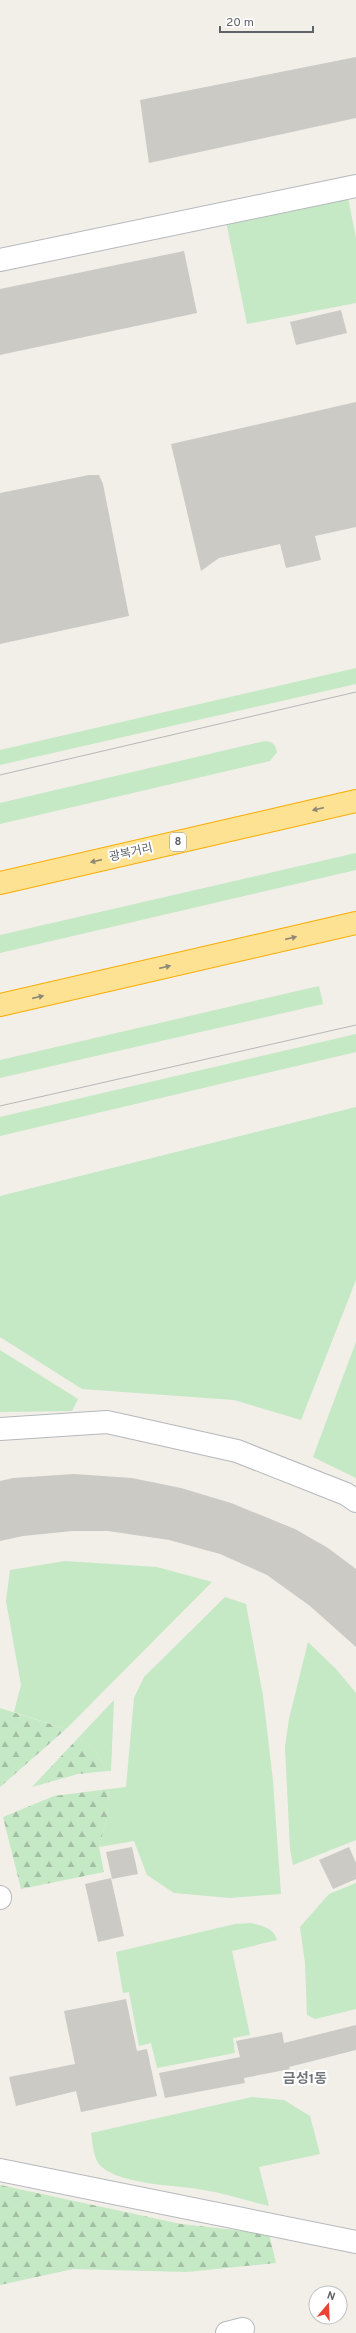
<svg xmlns="http://www.w3.org/2000/svg" width="356" height="2333" font-family="Overpass,'Noto Sans KR',sans-serif">
<defs>
<pattern id="forest-firs" width="22" height="20" patternUnits="userSpaceOnUse"><rect width="22" height="20" fill="#c5e8c5"/><path d="M5 1l3.5 6h-7zM16 11l3.5 6h-7z" fill="#a3c0a4"/></pattern>
</defs>
<rect width="100%" height="100%" fill="#f1efe8"/>
<!-- green -->
<g fill="#c5e8c5">
<polygon points="348,198 356,238 356,303 247,324 226,221"/>
<polygon points="356,668 356,684 0,765 0,750"/>
<path d="M 265,741 C 273,742 275,744 277,752 L 270,761 L 0,824 L 0,803 Z"/>
<polygon points="356,853 356,870 0,953 0,935"/>
<polygon points="319,986 323,1004 0,1078 0,1060"/>
<polygon points="356,1034 356,1052 0,1136 0,1117"/>
<polygon points="356,1107 356,1280 301,1420 234,1400 82,1389 0,1337 0,1196"/>
<polygon points="356,1342 356,1478 313,1457"/>
<polygon points="0,1350 78,1399 72,1411 0,1412"/>
<polygon points="65,1561 157,1567 212,1582 66,1729 14,1712 21,1685 6,1601 10,1570"/>
<polygon points="225,1597 246,1604 263,1696 273,1781 281,1894 230,1898 174,1893 147,1875 134,1841 99,1847 107,1818 109,1789 126,1787 134,1698 144,1677"/>
<polygon points="308,1642 336,1669 356,1693 356,1840 293,1865 290,1849 285,1747 289,1719"/>
<polygon points="114,1700 111,1771 107,1771 97,1754 79,1737"/>
<polygon points="356,1883 356,2009 315,2019 307,2015 305,1963 300,1927 329,1894"/>
<path d="M 251,1923 C 262,1926 274,1928 277,1940 L 232,1951 L 250,2035 L 233,2038 L 235,2053 L 157,2068 L 151,2043 L 139,2046 L 129,1992 L 123,1993 L 116,1952 L 235,1924 Z"/>
<path d="M 252,2097 L 284,2100 L 310,2116 L 320,2154 L 259,2167 L 269,2206 C 247,2201 225,2193 203,2190 C 177,2185 123,2185 102,2167 C 93,2160 93,2143 91,2133 Z"/>
</g>
<!-- forest -->
<g fill="url(#forest-firs)">
<polygon points="0,1708 66,1729 0,1787"/>
<polygon points="79,1737 97,1754 107,1771 78,1774 32,1787"/>
<polygon points="109,1789 107,1818 99,1847 104,1872 21,1889 3,1817 54,1796"/>
<polygon points="0,2185 181,2224 269,2234 276,2263 186,2272 73,2269 0,2285"/>
</g>
<!-- building -->
<g fill="#cccac5">
<polygon points="356,57 356,118 149,163 140,100"/>
<polygon points="184,251 197,313 0,355 0,289"/>
<polygon points="341,310 347,333 296,345 290,322"/>
<polygon points="356,402 356,527 315,536 321,560 286,568 280,544 219,558 201,571 171,444"/>
<polygon points="89,475 99,475 103,484 129,616 0,644 0,493"/>
<polygon points="74,1474 132,1478 181,1488 231,1503 295,1529 328,1548 356,1569 356,1647 310,1606 267,1575 220,1554 169,1540 108,1531 73,1531 23,1536 0,1541 0,1481 13,1478"/>
<polygon points="132,1847 138,1874 112,1879 106,1852"/>
<polygon points="349,1847 356,1863 356,1879 333,1889 319,1860"/>
<polygon points="111,1878 124,1936 98,1942 85,1884"/>
<polygon points="126,1999 137,2051 147,2049 157,2096 81,2112 76,2091 16,2106 9,2077 75,2064 64,2011"/>
<polygon points="356,2025 356,2050 289,2067 290,2069 244,2078 245,2083 165,2098 159,2073 240,2057 236,2041 282,2032 284,2043"/>
</g>
<g fill="none" stroke-linecap="round" stroke-linejoin="round">
<!-- minor casing -->
<g stroke="#b5b8bc" stroke-width="24">
<g id="minor">
<polyline points="0,260 356,186"/>
<polyline points="0,1429 107,1422 237,1451 346,1494 356,1501"/>
<polyline points="0,1897 0,1898"/>
<polyline points="0,2170 356,2242"/>
<polyline points="227,2333 243,2329"/>
</g>
</g>
<!-- highway casing -->
<g stroke="#f9ab00" stroke-width="24">
<g id="highway">
<polyline points="0,883 356,801"/>
<polyline points="0,1005 356,923"/>
</g>
</g>
<!-- minor -->
<use href="#minor" stroke="#fff" stroke-width="22"/>
<!-- highway -->
<use href="#highway" stroke="#fde293" stroke-width="22"/>
<!-- tram -->
<g stroke="#b6b7b8" stroke-width="1">
<polyline points="0,775 356,692"/>
<polyline points="0,1106 356,1025"/>
</g>
</g>
<!-- one-way arrows -->
<defs><path id="oneway-solid" d="M-6-.8H1V-3.2L6.5 0L1 3.2V.8H-6Z"/></defs>
<g fill="#8e8975">
<use href="#oneway-solid" transform="translate(318 809) rotate(167)"/>
<use href="#oneway-solid" transform="translate(96 861) rotate(167)"/>
<use href="#oneway-solid" transform="translate(291 938) rotate(-13)"/>
<use href="#oneway-solid" transform="translate(165 967) rotate(-13)"/>
<use href="#oneway-solid" transform="translate(38 997) rotate(-13)"/>
</g>
<g text-anchor="middle" dominant-baseline="central" stroke-width="4" stroke-linejoin="round" paint-order="stroke">
<!-- shield labels -->
<rect fill="#fff" stroke="#8f9295" stroke-width="1" x="170" y="833" width="16" height="18" rx="3"/>
<g font-size="11" font-weight="bold" fill="#5f6368">
<text x="178" y="842">8</text>
</g>
<!-- street labels -->
<g font-size="12" fill="#5f6368" stroke="#fff">
<text transform="translate(131 853) rotate(-13)">광복거리</text>
</g>
<!-- quarter labels -->
<g font-size="14" font-weight="bold" fill="#70757a" stroke="#fff">
<text x="305" y="2079">금성1동</text>
</g>
</g>
<!-- north arrow -->
<g transform="translate(328 2305) rotate(19)"><circle r="19" fill="#ffffff" stroke="#bfc1c3"/>
<path d="M0-3L7 15L0 10L-7 15Z" fill="#ea4335"/>
<text y="-6" font-size="11" font-weight="bold" text-anchor="middle" fill="#5f6368">N</text>
</g>
<!-- scale -->
<path d="M220 26v6h93v-6" fill="none" stroke="#5f6368" stroke-width="2"/>
<text x="226" y="26" font-size="12" fill="#5f6368" stroke="#ffffff" stroke-width="3" paint-order="stroke">20 m</text>
</svg>
